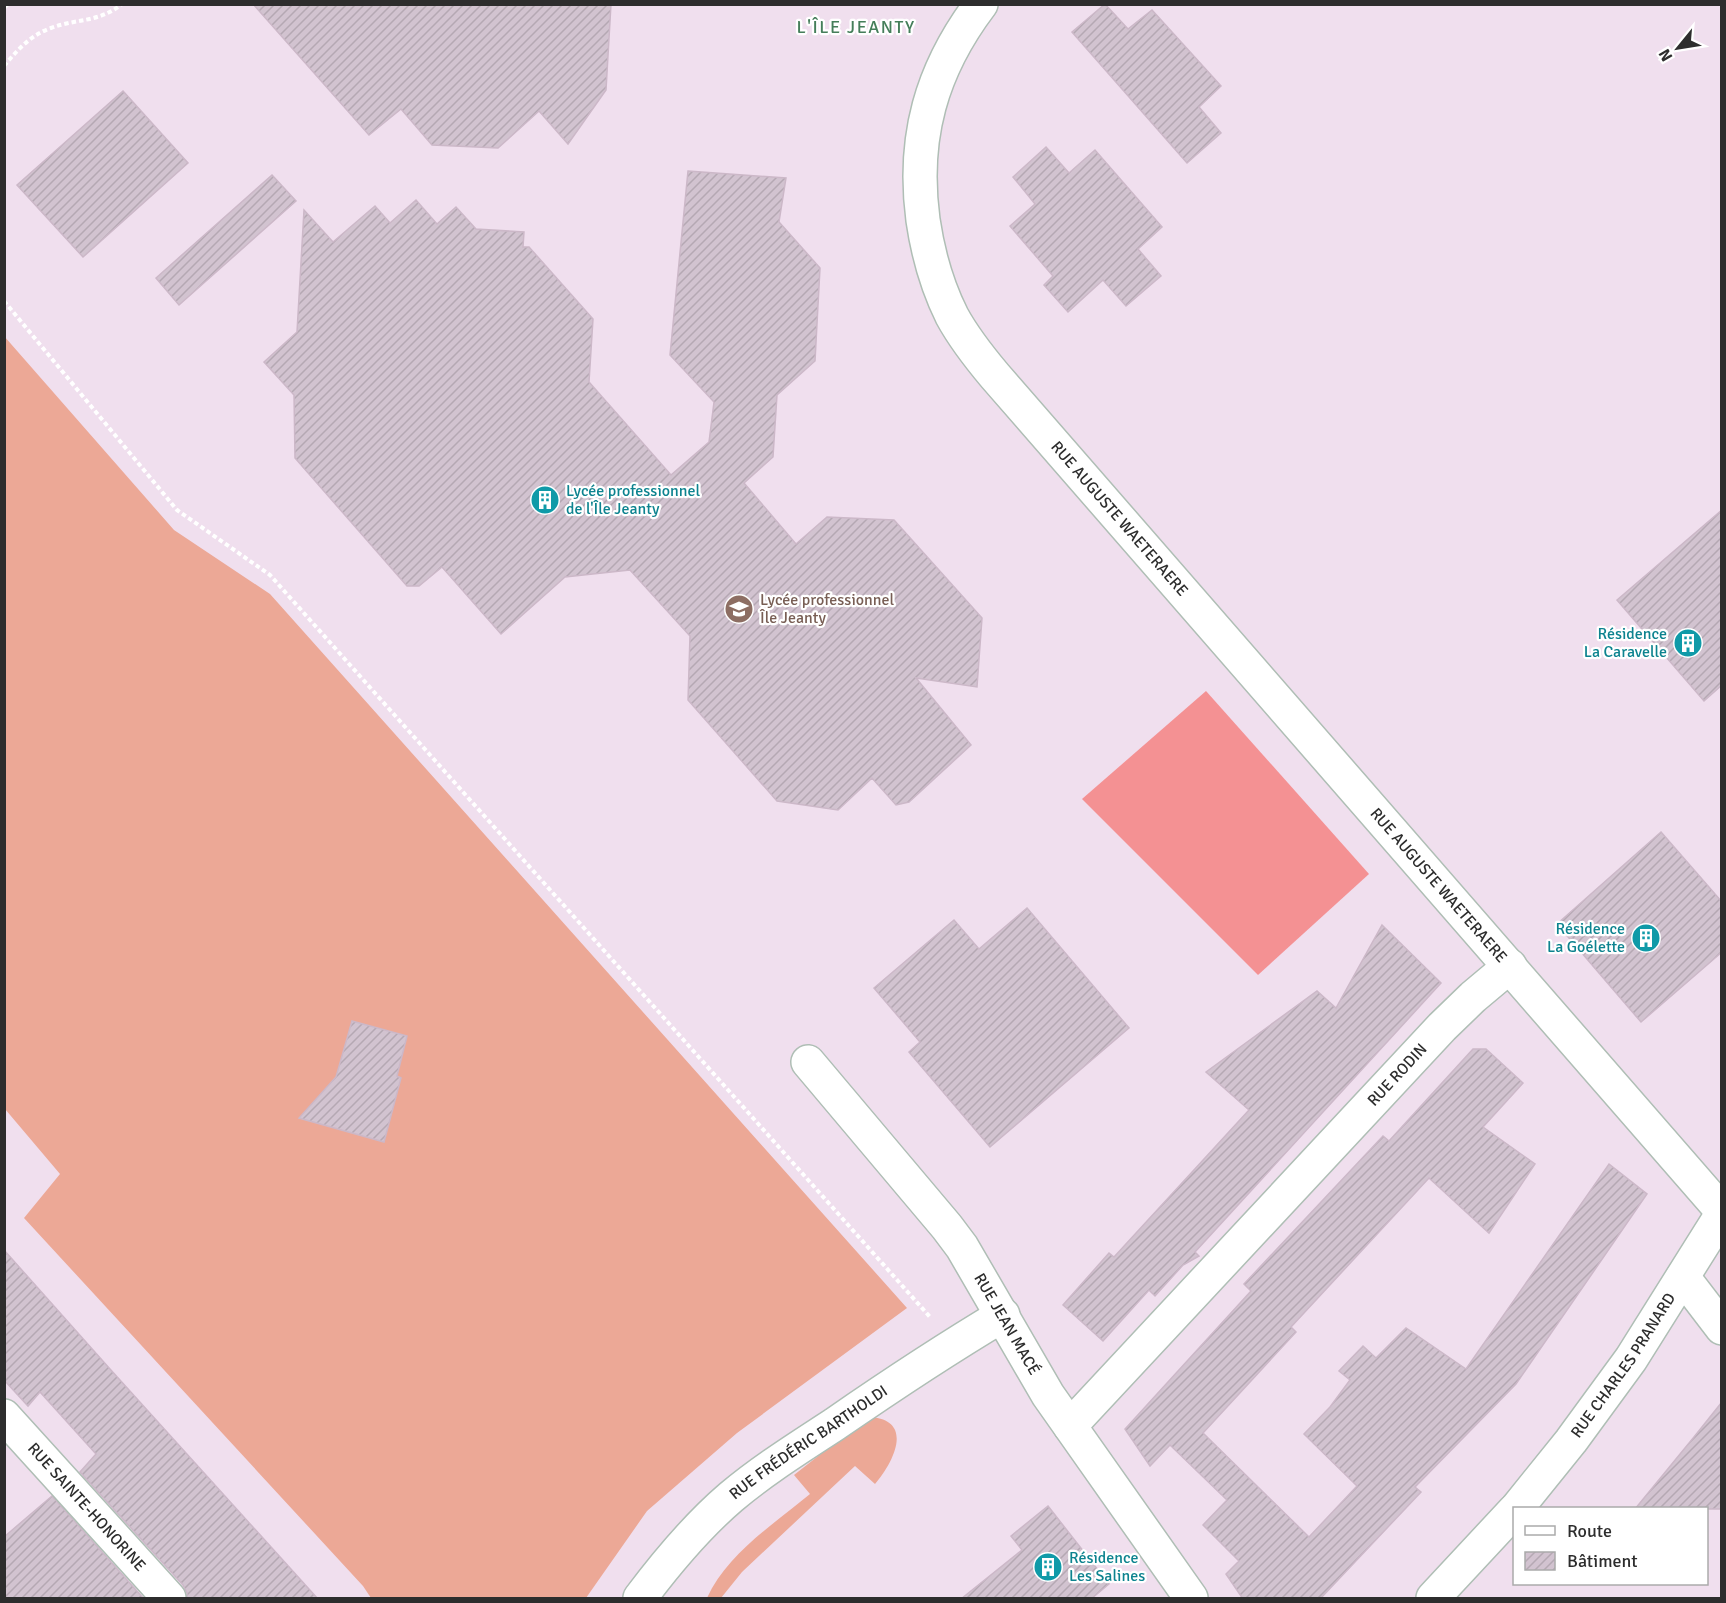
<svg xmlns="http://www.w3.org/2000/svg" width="1726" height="1603" font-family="Signika,sans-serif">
<defs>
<pattern id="building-hatch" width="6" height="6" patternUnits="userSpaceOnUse" patternTransform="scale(1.5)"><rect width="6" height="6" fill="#d2c3d0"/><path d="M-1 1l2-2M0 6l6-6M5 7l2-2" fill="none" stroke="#b5a8b3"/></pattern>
</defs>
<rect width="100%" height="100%" fill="#f0dfee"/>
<!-- grass -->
<g fill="#eca896">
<polygon points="4,336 174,530 270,594 907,1308 737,1433 647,1511 586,1598 371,1598 363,1586 24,1218 60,1174 5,1109"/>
<path d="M 871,1417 C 915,1421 893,1463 875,1484 L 855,1466 L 742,1572 L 721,1598 L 707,1598 C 727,1554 774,1524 810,1494 L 794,1475 L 855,1427 Z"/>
</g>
<!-- pitch -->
<polygon fill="#f49193" points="1206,691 1369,874 1258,975 1082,799"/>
<!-- building -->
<g fill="url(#building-hatch)" stroke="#ccb8c8" stroke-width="1.5">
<polygon points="253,4 611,4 606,90 568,144 539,111 498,148 432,145 401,109 369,135"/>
<polygon points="1105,4 1128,29 1152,10 1221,86 1199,107 1221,133 1187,163 1072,32"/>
<polygon points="123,91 188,163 83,257 17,185"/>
<polygon points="1046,147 1069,173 1095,150 1162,227 1138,249 1161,276 1126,306 1103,280 1068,312 1044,285 1053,276 1010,226 1035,204 1013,177"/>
<polygon points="688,171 786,178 779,222 820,268 815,361 777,395 773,457 744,483 796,544 827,517 894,520 982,618 977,687 916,678 971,745 909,802 896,805 872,778 838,810 777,801 688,700 690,636 630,570 565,577 501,634 442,567 419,586 407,586 295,458 294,395 264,362 297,332 304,210 333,242 375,206 390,223 416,200 437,224 456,207 476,229 524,232 523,247 529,247 593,319 589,382 671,475 709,442 714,402 670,355"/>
<polygon points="272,175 296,201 179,305 156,278"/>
<polygon points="1722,510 1722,685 1704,701 1617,600"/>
<polygon points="1661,832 1722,902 1722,952 1641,1022 1557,924"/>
<polygon points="1027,908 1129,1028 990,1147 909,1052 920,1042 874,988 954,920 979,949"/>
<polygon points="1382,925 1441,983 1195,1252 1199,1256 1183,1265 1155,1296 1149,1290 1103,1341 1063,1305 1109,1253 1114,1257 1249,1110 1206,1072 1317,991 1336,1008"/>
<polygon points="352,1021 407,1036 397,1076 401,1078 384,1142 299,1118 336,1077"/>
<polygon points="1473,1049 1486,1049 1523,1083 1483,1127 1535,1164 1489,1233 1429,1178 1291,1327 1296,1332 1203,1433 1309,1537 1357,1486 1304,1434 1330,1407 1350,1380 1339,1371 1363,1346 1376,1358 1406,1328 1466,1369 1609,1164 1647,1194 1516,1384 1415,1487 1421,1492 1320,1599 1243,1599 1226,1574 1239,1561 1203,1525 1227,1500 1170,1445 1150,1466 1125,1429 1251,1291 1244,1284 1383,1136 1389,1141"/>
<polygon points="4,1250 110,1369 318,1599 187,1599 187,1593 183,1585 80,1472 96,1454 40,1392 28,1406 4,1380"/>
<polygon points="1722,1402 1722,1509 1635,1509 1694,1437"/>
<polygon points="52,1496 144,1599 4,1599 4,1537"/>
<polygon points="1048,1506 1109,1584 1091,1599 961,1599 1022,1550 1011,1536"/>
</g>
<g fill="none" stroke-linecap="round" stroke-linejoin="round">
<!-- street casing -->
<g stroke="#afbeb5" stroke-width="36">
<g id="street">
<path id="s1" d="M 981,4 C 931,70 912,138 923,220 C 928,254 937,286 952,316 C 964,338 979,357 995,376 L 1722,1211"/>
<path id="s2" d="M 808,1062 L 947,1227 L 962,1247 L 1048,1395 L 1191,1598"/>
<polyline points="1683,1277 1722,1328"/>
<path id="s3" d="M 4,1416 L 169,1598"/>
<path id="s4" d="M 1070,1426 L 1442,1027 L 1473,997 L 1510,966"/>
<path id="s5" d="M 640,1598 C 667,1562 696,1527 731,1497 C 763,1470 800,1447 835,1424 C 890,1386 946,1349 1003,1315"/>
</g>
</g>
<!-- secondary casing -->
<g stroke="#afbeb5" stroke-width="36">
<g id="secondary">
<path id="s6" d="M 1517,1508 L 1571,1441 L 1631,1359 L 1722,1214"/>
<polyline points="1433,1598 1514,1511"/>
</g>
</g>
<!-- path -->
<g stroke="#fff" stroke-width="4" stroke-dasharray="4.5 3" stroke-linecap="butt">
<polyline points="4,8 8,4"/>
<path d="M 4,66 C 18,49 31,35 51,28 C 78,18 98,23 122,4"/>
<polyline points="4,301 177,510 270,575 930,1317"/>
</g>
<!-- street -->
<use href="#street" stroke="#fff" stroke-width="33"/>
<!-- secondary -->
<use href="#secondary" stroke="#fff" stroke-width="33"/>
</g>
<!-- icons -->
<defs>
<g id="building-disc" transform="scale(1.5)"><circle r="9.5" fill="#0f9aa8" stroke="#fff"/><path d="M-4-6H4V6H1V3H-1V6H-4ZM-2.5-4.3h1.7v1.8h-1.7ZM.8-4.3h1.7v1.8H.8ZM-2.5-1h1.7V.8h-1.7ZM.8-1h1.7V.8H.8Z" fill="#fff"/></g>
<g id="school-disc" transform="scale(1.5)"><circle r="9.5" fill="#8d6e63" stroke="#fff"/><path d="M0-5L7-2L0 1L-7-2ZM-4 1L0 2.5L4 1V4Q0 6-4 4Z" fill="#fff"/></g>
</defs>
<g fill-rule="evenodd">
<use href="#building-disc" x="545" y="500"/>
<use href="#school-disc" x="739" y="609"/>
<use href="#building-disc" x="1688" y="643"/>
<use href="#building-disc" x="1646" y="938"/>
<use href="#building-disc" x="1048" y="1567"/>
</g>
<g text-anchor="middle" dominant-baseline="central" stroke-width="4.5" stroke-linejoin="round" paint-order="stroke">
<!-- culture labels -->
<g font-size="16" fill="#0d838f" stroke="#fff" text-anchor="start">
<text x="566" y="491">Lycée professionnel<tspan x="566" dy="18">de l'Île Jeanty</tspan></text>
<text x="1667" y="634" text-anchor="end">Résidence<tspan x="1667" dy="18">La Caravelle</tspan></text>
<text x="1625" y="929" text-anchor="end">Résidence<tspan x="1625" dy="18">La Goélette</tspan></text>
<text x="1069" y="1558">Résidence<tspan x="1069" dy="18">Les Salines</tspan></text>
</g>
<!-- street labels -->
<g font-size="16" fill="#2d2d2d" stroke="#fff">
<text stroke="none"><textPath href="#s1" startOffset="594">RUE AUGUSTE WAETERAERE</textPath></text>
<text stroke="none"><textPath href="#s1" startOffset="1080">RUE AUGUSTE WAETERAERE</textPath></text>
<text stroke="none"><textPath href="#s4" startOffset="480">RUE RODIN</textPath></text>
<text stroke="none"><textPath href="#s2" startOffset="330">RUE JEAN MACÉ</textPath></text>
<text stroke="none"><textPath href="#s6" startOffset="178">RUE CHARLES PRANARD</textPath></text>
<text stroke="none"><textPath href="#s5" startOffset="231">RUE FRÉDÉRIC BARTHOLDI</textPath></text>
<text stroke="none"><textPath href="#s3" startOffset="123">RUE SAINTE-HONORINE</textPath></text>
</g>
<!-- education labels -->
<g font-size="16" fill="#785e54" stroke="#fff" text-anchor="start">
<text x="760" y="600">Lycée professionnel<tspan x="760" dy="18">Île Jeanty</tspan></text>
</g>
<!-- neighbourhood labels -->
<g font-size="18" letter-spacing="1.5" fill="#457e5a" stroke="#fff">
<text x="856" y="27">L'ÎLE JEANTY</text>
</g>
</g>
<!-- border -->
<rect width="1726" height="1603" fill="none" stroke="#2d2d2d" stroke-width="12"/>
<!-- legend -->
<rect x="1513" y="1507" width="195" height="78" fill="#ffffff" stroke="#ababab" stroke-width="1.5"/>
<rect x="1525" y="1526" width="30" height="9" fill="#ffffff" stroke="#ababab" stroke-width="1.5"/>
<text x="1567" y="1537" font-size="18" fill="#2d2d2d">Route</text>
<rect x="1525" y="1552" width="30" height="18" fill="url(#building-hatch)" stroke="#ababab" stroke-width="1.5"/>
<text x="1567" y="1567" font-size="18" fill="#2d2d2d">Bâtiment</text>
<!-- north arrow -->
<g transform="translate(1678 48) rotate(240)" stroke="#ffffff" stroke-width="4.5" paint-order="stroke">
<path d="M0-4.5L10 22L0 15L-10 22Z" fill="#2d2d2d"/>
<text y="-9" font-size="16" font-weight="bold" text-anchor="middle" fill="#2d2d2d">N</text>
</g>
</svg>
